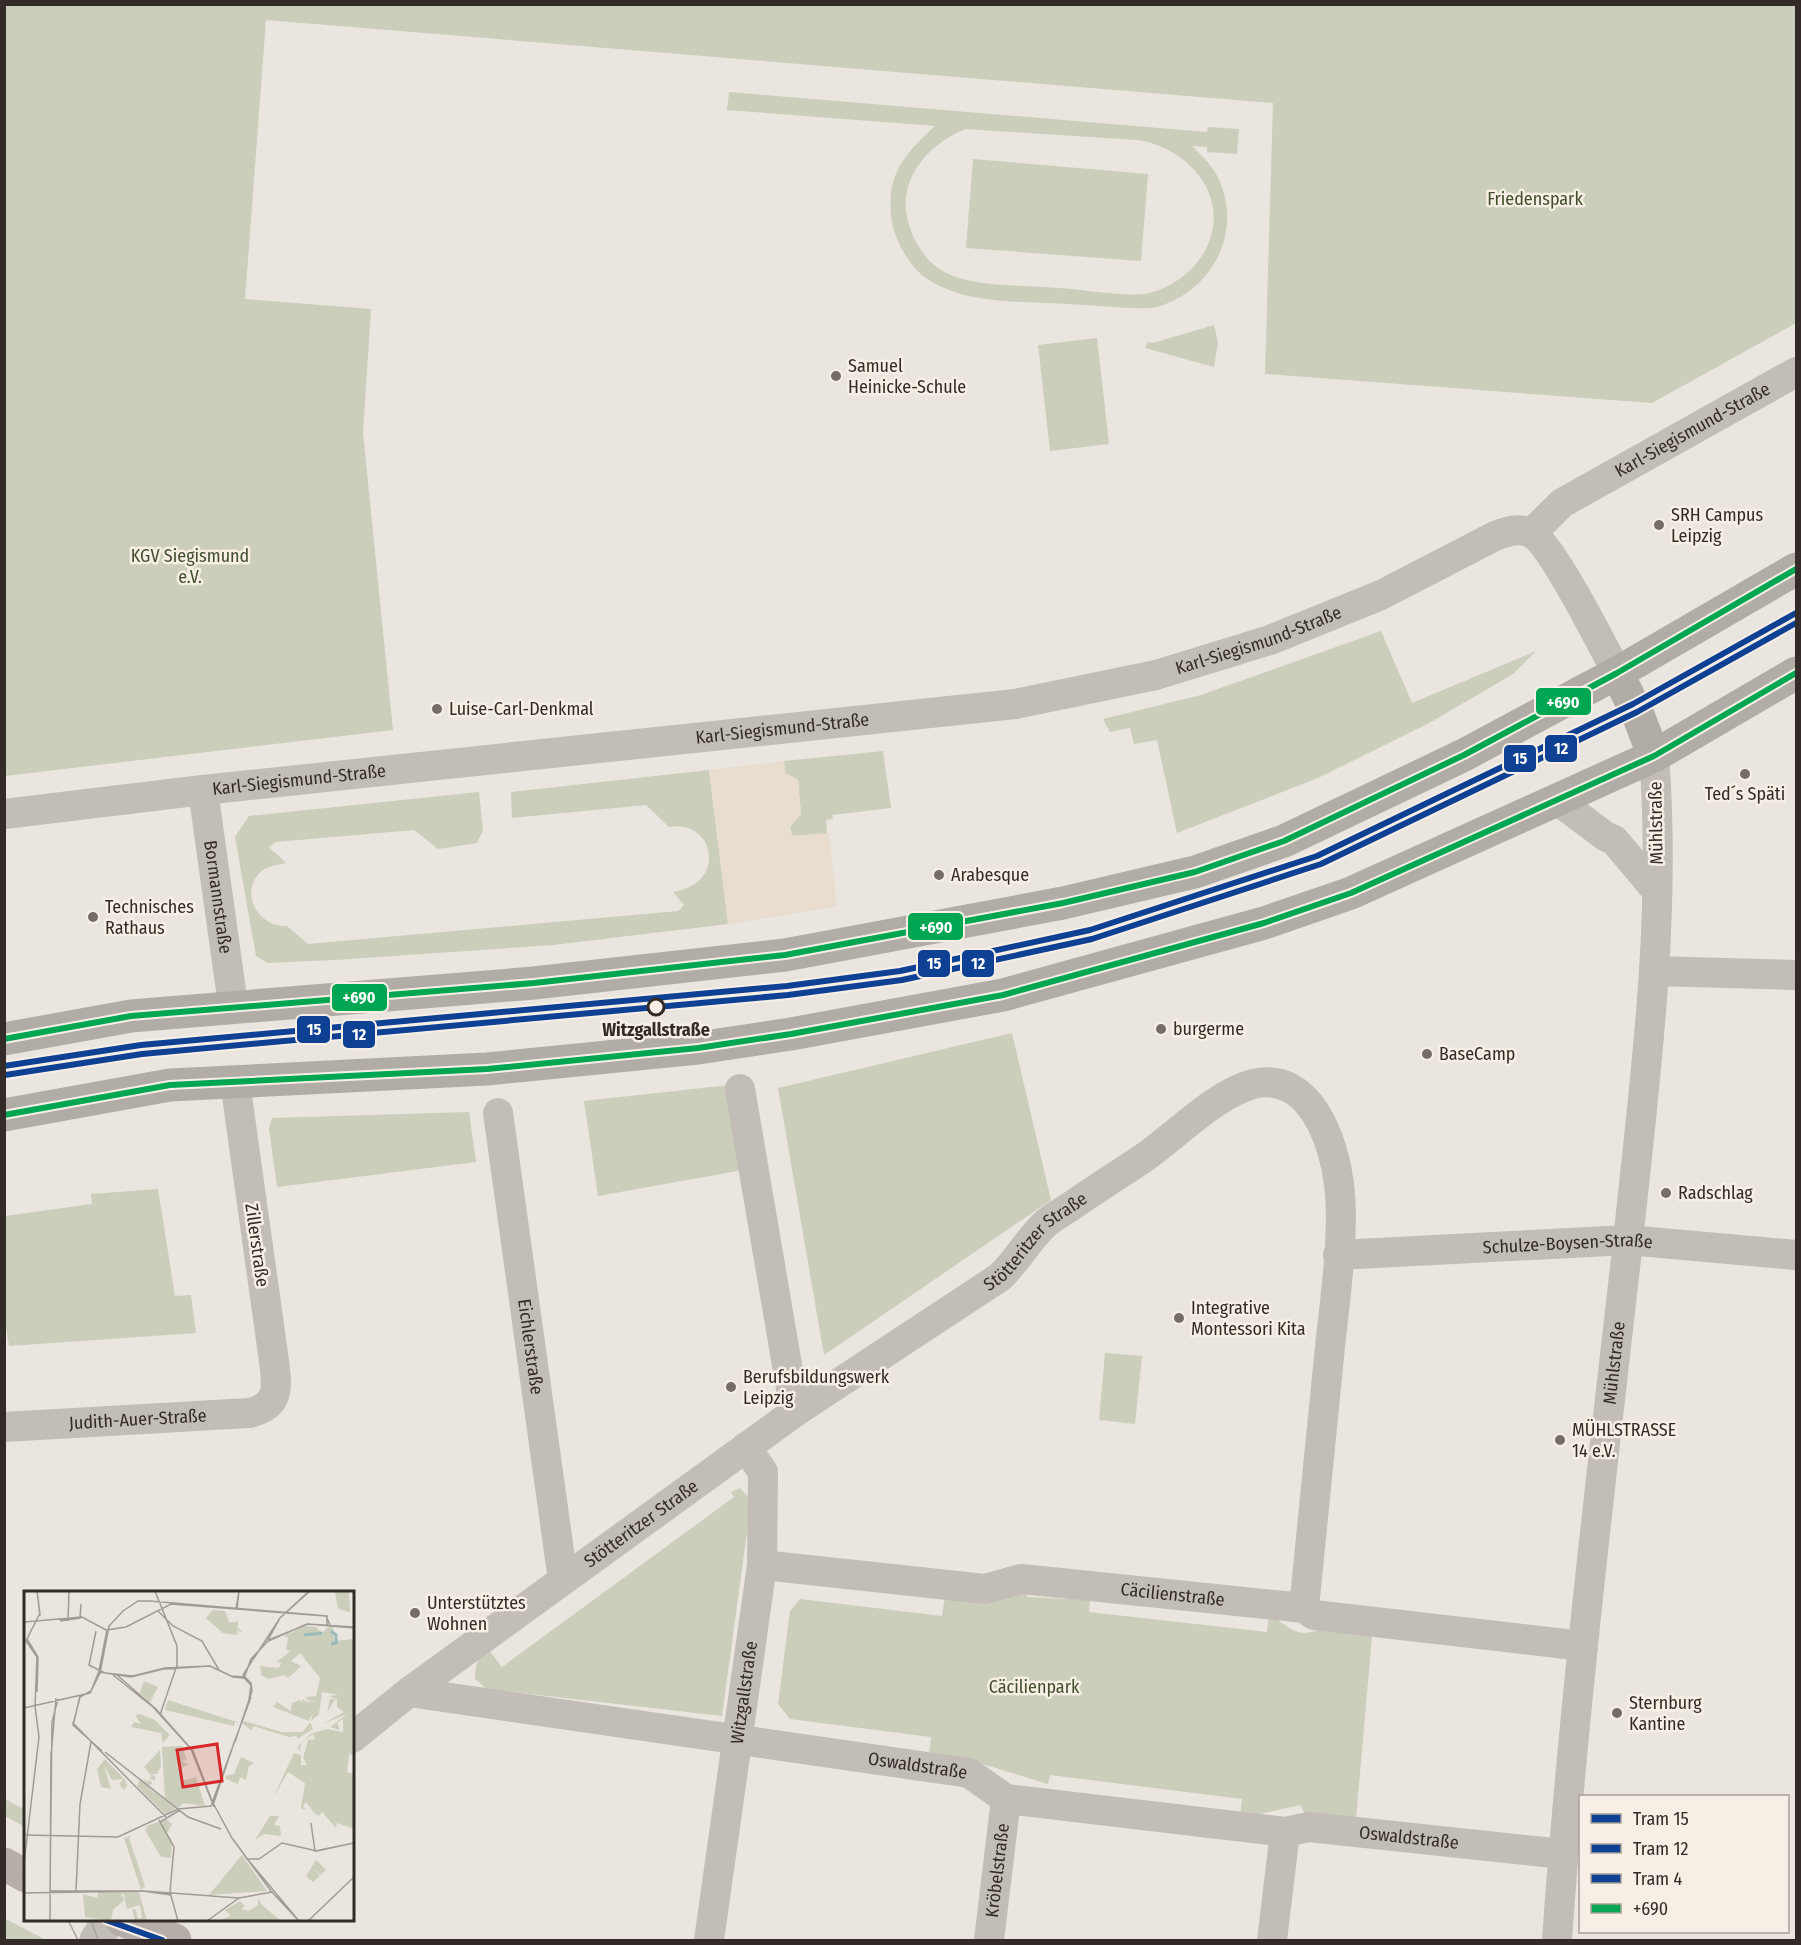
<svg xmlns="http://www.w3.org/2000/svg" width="1801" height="1945" font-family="'Fira Sans Condensed',sans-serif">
<rect width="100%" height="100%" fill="#eae5df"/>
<!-- green -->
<g fill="#caceba" fill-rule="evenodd">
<polygon points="4,5 1796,5 1796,323 1652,403 1265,374 1273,103 266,20 245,299 371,309 363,433 393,730 5,776"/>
<path d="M 729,92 L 1207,132 L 1208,127 L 1239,129 L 1237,154 L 1207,152 L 1207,147 L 1192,146 C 1203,157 1214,167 1220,182 C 1243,237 1208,295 1153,308 C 1125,309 1095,305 1067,304 C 1023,301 968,305 929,280 C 909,268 893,238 891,215 C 887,172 906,153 935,126 L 727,110 ZM 965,129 L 1137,140 C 1187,147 1231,195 1207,247 C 1197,268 1175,286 1153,292 C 1132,299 1081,289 1058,288 C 1027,285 992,287 963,279 C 955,277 945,273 938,268 C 924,258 915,243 910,228 C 894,183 925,146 965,129 Z"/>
<polygon points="973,159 1148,174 1141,261 966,248"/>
<polygon points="1214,325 1218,343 1214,367 1145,348 1148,342 1153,343"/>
<polygon points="1097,338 1109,444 1050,451 1038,345"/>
<polygon points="1381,631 1412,703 1536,651 1513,674 1431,722 1318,778 1177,833 1157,740 1134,744 1130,728 1110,732 1103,719 1201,695"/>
<polygon points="883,751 891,808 832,815 833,819 826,820 827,834 792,836 790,827 801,814 798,780 785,773 784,761"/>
<path d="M 709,770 L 728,924 L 553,945 L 335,960 L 268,963 L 256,956 L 235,837 L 249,816 L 479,792 L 483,831 L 477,843 L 438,849 L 414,830 L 275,842 L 269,847 L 286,863 C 279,865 268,866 263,870 C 238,890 256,927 287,926 L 308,944 L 678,911 L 684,905 L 673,892 C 728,884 715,819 669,827 L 646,805 L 512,818 L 511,792 Z"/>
<polygon points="1012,1033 1051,1200 824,1355 778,1088"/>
<polygon points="729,1085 743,1170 598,1196 584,1101"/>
<polygon points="469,1112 476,1162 277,1187 269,1129 272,1118"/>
<polygon points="158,1189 175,1296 191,1295 196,1333 9,1346 4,1316 5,1216 92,1204 91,1194"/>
<polygon points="1105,1353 1142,1356 1135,1424 1099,1420"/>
<path d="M 740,1488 L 748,1497 L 749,1517 L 722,1716 L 487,1689 L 475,1679 C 475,1665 477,1658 488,1649 L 502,1667 L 734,1497 L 731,1492 Z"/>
<path d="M 1023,1590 L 1028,1597 L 1090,1600 L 1089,1612 L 1267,1632 L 1269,1616 L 1272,1616 C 1292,1630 1299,1639 1324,1628 L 1334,1632 L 1372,1636 L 1356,1819 L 1305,1814 L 1300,1805 L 1264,1813 L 1254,1820 L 1240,1817 L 1242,1799 L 1050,1775 L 1048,1784 L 976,1762 L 929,1755 L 931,1737 L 790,1719 L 778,1704 L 790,1611 L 800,1599 L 942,1616 L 945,1596 Z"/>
<polygon points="5,1799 25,1810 25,1827 5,1816"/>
<polygon points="4,1918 44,1939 45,1940 5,1940"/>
</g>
<!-- plaza -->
<polygon fill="#e8ddcf" points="784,761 785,773 798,780 801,814 790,827 791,836 829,833 837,906 728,924 709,770"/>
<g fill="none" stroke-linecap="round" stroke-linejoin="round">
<!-- minor -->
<g stroke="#c3bdb8" stroke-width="30">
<path id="s1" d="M 1532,533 L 1562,503 L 1796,372"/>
<path id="s2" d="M 203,790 L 233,1005"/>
<polyline points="1557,800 1605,836 1614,840 1657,891"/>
<path id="s3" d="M 4,814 L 203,790 L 1015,704 L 1156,675 L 1270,640 L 1381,595 L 1495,536 C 1506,532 1519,527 1531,533 C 1551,543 1604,648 1617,673"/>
<polyline points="1654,971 1796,975"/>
<polyline points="740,1089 795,1412"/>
<path id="s4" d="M 498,1113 L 563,1580"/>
<path id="s5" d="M 1338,1255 L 1628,1240 L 1796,1255"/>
<path id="s6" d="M 4,1427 L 249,1413 C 281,1406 277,1386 274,1361 L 235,1082"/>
<path id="s7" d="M 762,1565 L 985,1589 L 1021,1579 L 1051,1582 L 1304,1608 L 1314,1615 L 1583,1646"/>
<path id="s8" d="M 409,1692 L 969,1773 L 1006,1799 L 1285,1832 L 1309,1827 L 1563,1854"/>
<path id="s9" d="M 352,1738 L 409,1692 L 795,1412 L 1000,1277 C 1017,1261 1028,1240 1044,1225 C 1051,1218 1061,1213 1070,1207 C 1094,1190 1120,1174 1145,1157 C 1176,1135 1216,1094 1253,1084 C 1310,1070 1334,1142 1339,1184 C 1345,1232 1335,1299 1330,1347 C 1321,1434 1312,1521 1304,1608"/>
<path id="s10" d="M 709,1940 L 762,1565 L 763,1472 L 746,1447"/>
<path id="s11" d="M 989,1940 L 1006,1799"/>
<polyline points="1272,1940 1285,1832"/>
<path id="s12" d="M 1557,1940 C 1573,1710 1601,1480 1627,1250 C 1644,1087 1667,920 1654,756"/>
</g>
<!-- tertiary -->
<polyline stroke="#c3bdb8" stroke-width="33" points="96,1940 109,1920"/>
<!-- secondary -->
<g stroke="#b4ada8" stroke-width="33">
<polyline points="4,1864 26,1876"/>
<polyline points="122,1920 175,1940"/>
</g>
<!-- primary -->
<g stroke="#b2aca7" stroke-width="33">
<polyline points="1617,673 1638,715 1654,756"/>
<polyline points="4,1039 131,1016 534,983 785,955 1063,903 1195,872 1284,841 1464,755 1617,673 1796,569"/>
<polyline points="4,1115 170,1085 487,1069 698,1048 791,1034 1003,995 1264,923 1351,893 1654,756 1796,673"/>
</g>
<!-- tram -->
<g stroke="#aba6a2" stroke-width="1.5">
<polyline points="21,1879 26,1882"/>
<polyline points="68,1920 78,1940"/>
<polyline points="91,1920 98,1940"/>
</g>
<!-- bus-1 casing -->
<g stroke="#f7efe5" stroke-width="10">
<g id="bus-1">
<polyline points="4,1039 131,1016 534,983 785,955 1063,903 1195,872 1284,841 1464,755 1617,673 1796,569"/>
<polyline points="4,1115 170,1085 487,1069 698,1048 791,1034 1003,995 1264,923 1351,893 1654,756 1796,673"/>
</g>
</g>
<!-- bus-1 -->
<use href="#bus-1" stroke="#00a651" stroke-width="6"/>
<!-- tram-1 casing -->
<g stroke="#f7efe5" stroke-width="10">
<polyline id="tram-1" points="4,1066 141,1045 787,986 900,971 1090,930 1317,856 1633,704 1796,613"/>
</g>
<!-- tram-2 casing -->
<g stroke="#f7efe5" stroke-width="10">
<polyline id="tram-2" points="5,1075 142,1054 788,995 902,980 1092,939 1321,864 1637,712 1796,623"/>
</g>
<!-- tram-3 casing -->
<g stroke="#f7efe5" stroke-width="10">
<polyline id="tram-3" points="106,1920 162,1940"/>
</g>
<!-- tram-1 -->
<use href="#tram-1" stroke="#0e4094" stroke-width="6"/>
<!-- tram-2 -->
<use href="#tram-2" stroke="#0e4094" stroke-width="6"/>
<!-- tram-3 -->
<use href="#tram-3" stroke="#0e4094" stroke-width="6"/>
</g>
<!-- markers -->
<g fill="#736c67" stroke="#f7efe5" stroke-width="2">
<circle cx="836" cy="376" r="6"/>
<circle cx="1659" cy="525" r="6"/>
<circle cx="437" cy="709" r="6"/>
<circle cx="1745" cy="774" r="6"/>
<circle cx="939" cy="875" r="6"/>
<circle cx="93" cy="917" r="6"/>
<circle cx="1161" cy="1029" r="6"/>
<circle cx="1427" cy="1054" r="6"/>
<circle cx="1666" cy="1193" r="6"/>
<circle cx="1179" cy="1318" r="6"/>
<circle cx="731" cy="1387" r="6"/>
<circle cx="1560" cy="1440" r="6"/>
<circle cx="415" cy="1613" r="6"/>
<circle cx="1617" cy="1713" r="6"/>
</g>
<circle fill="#f7efe5" stroke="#332b27" stroke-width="3" cx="656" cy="1007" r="8"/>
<g text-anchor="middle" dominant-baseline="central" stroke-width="5" stroke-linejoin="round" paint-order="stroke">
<!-- park labels -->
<g font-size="18" fill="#414f2d" stroke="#f7efe5">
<text x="1535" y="199">Friedenspark</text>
<text x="190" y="556">KGV Siegismund<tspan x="190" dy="21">e.V.</tspan></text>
<text x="1034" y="1687">Cäcilienpark</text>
</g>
<!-- poi labels -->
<g font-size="18" fill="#332b27" stroke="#f7efe5" text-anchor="start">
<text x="848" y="366">Samuel<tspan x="848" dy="21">Heinicke-Schule</tspan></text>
<text x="1671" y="515">SRH Campus<tspan x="1671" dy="21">Leipzig</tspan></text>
<text x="449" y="709">Luise-Carl-Denkmal</text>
<text x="1745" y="794" text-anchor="middle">Ted´s Späti</text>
<text x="951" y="875">Arabesque</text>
<text x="105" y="907">Technisches<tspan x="105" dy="21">Rathaus</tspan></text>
<text x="1173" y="1029">burgerme</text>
<text x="1439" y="1054">BaseCamp</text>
<text x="1678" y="1193">Radschlag</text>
<text x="1191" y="1308">Integrative<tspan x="1191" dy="21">Montessori Kita</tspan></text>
<text x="743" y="1377">Berufsbildungswerk<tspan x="743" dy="21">Leipzig</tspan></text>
<text x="1572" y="1430">MÜHLSTRASSE<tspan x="1572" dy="21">14 e.V.</tspan></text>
<text x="427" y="1603">Unterstütztes<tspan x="427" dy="21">Wohnen</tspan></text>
<text x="1629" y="1703">Sternburg<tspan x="1629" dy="21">Kantine</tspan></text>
</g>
<!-- street labels -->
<g font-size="18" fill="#332b27" stroke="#f7efe5">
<text stroke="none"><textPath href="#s1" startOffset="192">Karl-Siegismund-Straße</textPath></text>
<text stroke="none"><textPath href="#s3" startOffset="1269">Karl-Siegismund-Straße</textPath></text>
<text stroke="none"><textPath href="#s3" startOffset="783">Karl-Siegismund-Straße</textPath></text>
<text stroke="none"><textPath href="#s3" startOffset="297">Karl-Siegismund-Straße</textPath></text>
<text transform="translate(1656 823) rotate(-91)">Mühlstraße</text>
<text stroke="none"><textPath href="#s2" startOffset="108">Bormannstraße</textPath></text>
<text stroke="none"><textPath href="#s9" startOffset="846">Stötteritzer Straße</textPath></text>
<text transform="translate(257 1245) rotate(82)">Zillerstraße</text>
<text stroke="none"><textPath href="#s5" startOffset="230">Schulze-Boysen-Straße</textPath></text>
<text stroke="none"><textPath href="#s4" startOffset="236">Eichlerstraße</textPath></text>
<text stroke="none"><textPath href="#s12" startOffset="580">Mühlstraße</textPath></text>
<text stroke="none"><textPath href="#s6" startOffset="134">Judith-Auer-Straße</textPath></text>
<text stroke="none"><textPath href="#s9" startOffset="360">Stötteritzer Straße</textPath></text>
<text stroke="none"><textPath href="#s7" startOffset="414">Cäcilienstraße</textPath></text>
<text stroke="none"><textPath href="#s10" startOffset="250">Witzgallstraße</textPath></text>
<text stroke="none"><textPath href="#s8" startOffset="514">Oswaldstraße</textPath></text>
<text stroke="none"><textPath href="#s8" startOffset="1017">Oswaldstraße</textPath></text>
<text stroke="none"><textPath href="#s11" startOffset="70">Kröbelstraße</textPath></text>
</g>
<!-- stop labels -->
<g font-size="18" font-weight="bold" fill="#332b27" stroke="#f7efe5">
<text x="656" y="1030">Witzgallstraße</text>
</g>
</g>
<!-- overview -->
<g transform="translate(24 1591)">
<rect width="330" height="330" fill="#eae5df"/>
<path d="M 325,0 L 326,21 L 323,21 L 314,17 L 311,1 ZM 189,19 L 201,20 L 205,31 L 213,31 L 214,26 L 214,37 L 219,42 L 214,40 L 213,35 L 213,44 L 199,42 L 182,27 ZM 281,35 L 292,36 L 298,42 L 304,36 L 309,36 L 310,50 L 330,48 L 330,164 L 325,163 L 323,181 L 330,183 L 330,238 L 313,232 L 312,237 L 298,221 L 295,225 L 291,223 L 282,211 L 279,215 L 282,219 L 277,217 L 281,192 L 264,181 L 249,207 L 270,162 L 277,164 L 277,174 L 283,174 L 279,167 L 284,149 L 291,148 L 289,143 L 278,151 L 275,162 L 275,157 L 272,159 L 276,153 L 286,143 L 303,138 L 319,141 L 319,128 L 313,132 L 316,139 L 306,136 L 323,123 L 299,133 L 320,121 L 313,116 L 313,106 L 303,121 L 306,108 L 312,108 L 305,105 L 315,104 L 298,101 L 295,123 L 287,130 L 296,87 L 276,62 L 267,70 L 277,75 L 264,87 L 261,84 L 244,88 L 237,84 L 236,75 L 254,77 L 258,72 L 252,71 L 267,60 L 262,59 L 264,47 L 260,45 ZM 120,90 L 134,96 L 126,111 L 116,102 ZM 146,102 L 144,109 L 216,132 L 211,130 L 210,135 L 141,119 ZM 293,105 L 291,117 L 285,130 L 249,116 L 253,111 L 267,120 L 268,112 L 276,109 L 278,112 L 279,108 L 283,111 L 291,110 L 283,109 L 282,106 ZM 116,123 L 131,129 L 146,144 L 139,152 L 137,142 L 107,136 L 110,131 L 117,133 L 111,124 ZM 220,130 L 257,141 L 279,141 L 286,131 L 289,138 L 273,148 L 273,145 L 265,146 L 229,135 L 228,140 L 218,132 ZM 158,155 L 163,169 L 158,170 L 165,173 L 158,177 L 158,190 L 172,186 L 181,215 L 160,212 L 154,217 L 141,207 L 138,156 ZM 136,159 L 137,175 L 133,183 L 127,183 L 131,185 L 131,190 L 126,187 L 128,193 L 124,194 L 118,187 L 125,191 L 127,184 L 120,176 ZM 217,166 L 230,172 L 225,175 L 222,189 L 216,186 L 214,193 L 202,188 L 201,185 L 210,183 ZM 81,168 L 103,191 L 101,191 L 103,194 L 105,191 L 100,199 L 95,193 L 99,188 L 88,189 L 80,175 L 87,198 L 77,196 L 73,178 ZM 116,188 L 126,198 L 151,217 L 142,224 L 113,195 ZM 246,225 L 255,225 L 250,234 L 256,235 L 257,245 L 240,243 L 231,249 ZM 142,228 L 148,233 L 143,242 L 148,250 L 147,267 L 137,266 L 121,239 L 124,236 L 120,236 ZM 108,244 L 105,247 L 121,295 L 117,299 L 100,247 ZM 218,264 L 243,300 L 185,304 ZM 292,269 L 302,279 L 297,284 L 289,277 L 296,285 L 289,291 L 282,285 ZM 75,300 L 115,301 L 123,330 L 111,330 L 108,318 L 112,319 L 114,328 L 118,327 L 116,314 L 103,318 L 100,304 L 97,302 L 100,309 L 89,319 L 87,330 L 61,326 L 59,303 L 73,307 ZM 234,307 L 238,314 L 257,330 L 193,330 L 207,325 L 201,319 L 216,310 L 221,315 L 217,318 L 225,320 L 234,314 Z" fill="#caceba"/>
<path fill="none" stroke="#9cb9b9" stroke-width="3" d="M 307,40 L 312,44 L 312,52 L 307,53M 280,44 L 298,42"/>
<path fill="none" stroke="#a19b95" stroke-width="1.5" d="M 13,0 L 16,25M 13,0 L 16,23M 131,0 L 153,55 L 153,74 L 136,124M 212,18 L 215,0M 213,18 L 215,0M 99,20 L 114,10 L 126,10 L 303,25 L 303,35M 134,20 L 149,35 L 178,50 L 195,79M 36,30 L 56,27 L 57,13M 44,30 L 45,0M 0,31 L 58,26 L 84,40M 72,40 L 65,74 L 81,82 L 109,85 L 141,77 L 186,75 L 207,85 L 221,86M 3,48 L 14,66 L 13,101M 244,49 L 256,27 L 286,0M 242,51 L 283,33 L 330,36M 140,78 L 186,75 L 209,86 L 220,87 L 227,94 L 225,109M 75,81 L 107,86 L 143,77M 89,84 L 129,116 L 167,158 L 190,216M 93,84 L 132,118 L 169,160 L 188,210 L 208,247 L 247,300 L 275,330M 219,84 L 256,27 L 285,0M 220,87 L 227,68 L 245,49 L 284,33 L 330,37M 0,117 L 66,102 L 76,82 L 85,35 L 100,19M 51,126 L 49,134 L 78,160M 48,131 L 108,192M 49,134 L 56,106 L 67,100 L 75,80 L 83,39 L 102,36 L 147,13 L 302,25 L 306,34M 49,135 L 56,105M 212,147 L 227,106M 211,151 L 228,100 L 227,92 L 219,84M 81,161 L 164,226 L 197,238M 27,165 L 32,107M 107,191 L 142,226M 189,214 L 210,152M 135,229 L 150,256 L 146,301 L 154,330M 287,232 L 291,260 L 330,252M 0,244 L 94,246 L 154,218 L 187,215 L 213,144M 220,264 L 275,330M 222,268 L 235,268 L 258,252 L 293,260 L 330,252M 0,272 L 15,146 L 11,115 L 13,66 L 2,50 L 16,22M 27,300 L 119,300 L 147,304M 52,300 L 56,213 L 67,151M 0,302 L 119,300 L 189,305M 26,302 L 28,131 L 34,108M 186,305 L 215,307M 26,330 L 27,162M 154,330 L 146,301 L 150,256 L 136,231 L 156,219M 183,330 L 215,307 L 248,301M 284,330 L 330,286"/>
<path fill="#d62828" fill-opacity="0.15" stroke="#d62828" stroke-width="3" d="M 193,153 L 198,190 L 159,196 L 153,159 Z"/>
<rect width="330" height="330" fill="none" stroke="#332b27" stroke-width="3"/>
</g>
<g stroke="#f7efe5" stroke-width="2">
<rect x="1535" y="687" width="57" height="29" rx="6" fill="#00a651"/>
<rect x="1544" y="734" width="34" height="29" rx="6" fill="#0e4094"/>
<rect x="1503" y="744" width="34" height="29" rx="6" fill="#0e4094"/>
<rect x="907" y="912" width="57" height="29" rx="6" fill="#00a651"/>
<rect x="961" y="949" width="34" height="29" rx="6" fill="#0e4094"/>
<rect x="917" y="949" width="34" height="29" rx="6" fill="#0e4094"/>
<rect x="331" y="983" width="57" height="29" rx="6" fill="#00a651"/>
<rect x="296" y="1015" width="35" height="29" rx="6" fill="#0e4094"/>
<rect x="342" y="1020" width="34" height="29" rx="6" fill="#0e4094"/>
</g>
<g font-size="16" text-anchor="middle" font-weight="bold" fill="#fff">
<text x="1563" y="708">+690</text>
<text x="1561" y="754">12</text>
<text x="1520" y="764">15</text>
<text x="936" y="933">+690</text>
<text x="978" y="969">12</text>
<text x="934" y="969">15</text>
<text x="359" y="1003">+690</text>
<text x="314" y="1035">15</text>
<text x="359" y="1040">12</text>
</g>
<!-- border -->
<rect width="1801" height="1945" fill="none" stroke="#332b27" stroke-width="12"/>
<!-- legend -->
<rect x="1579" y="1795" width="210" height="138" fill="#f7efe5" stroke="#a9a199" stroke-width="1.5"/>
<rect x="1591" y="1814" width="30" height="9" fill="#0e4094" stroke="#a9a199" stroke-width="1.5"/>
<text x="1633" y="1825" font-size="18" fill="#332b27">Tram 15</text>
<rect x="1591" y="1844" width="30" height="9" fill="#0e4094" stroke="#a9a199" stroke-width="1.5"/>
<text x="1633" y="1855" font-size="18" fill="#332b27">Tram 12</text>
<rect x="1591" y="1874" width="30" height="9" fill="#0e4094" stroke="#a9a199" stroke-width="1.5"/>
<text x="1633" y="1885" font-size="18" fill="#332b27">Tram 4</text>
<rect x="1591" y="1904" width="30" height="9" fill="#00a651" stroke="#a9a199" stroke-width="1.5"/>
<text x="1633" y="1915" font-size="18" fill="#332b27">+690</text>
</svg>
